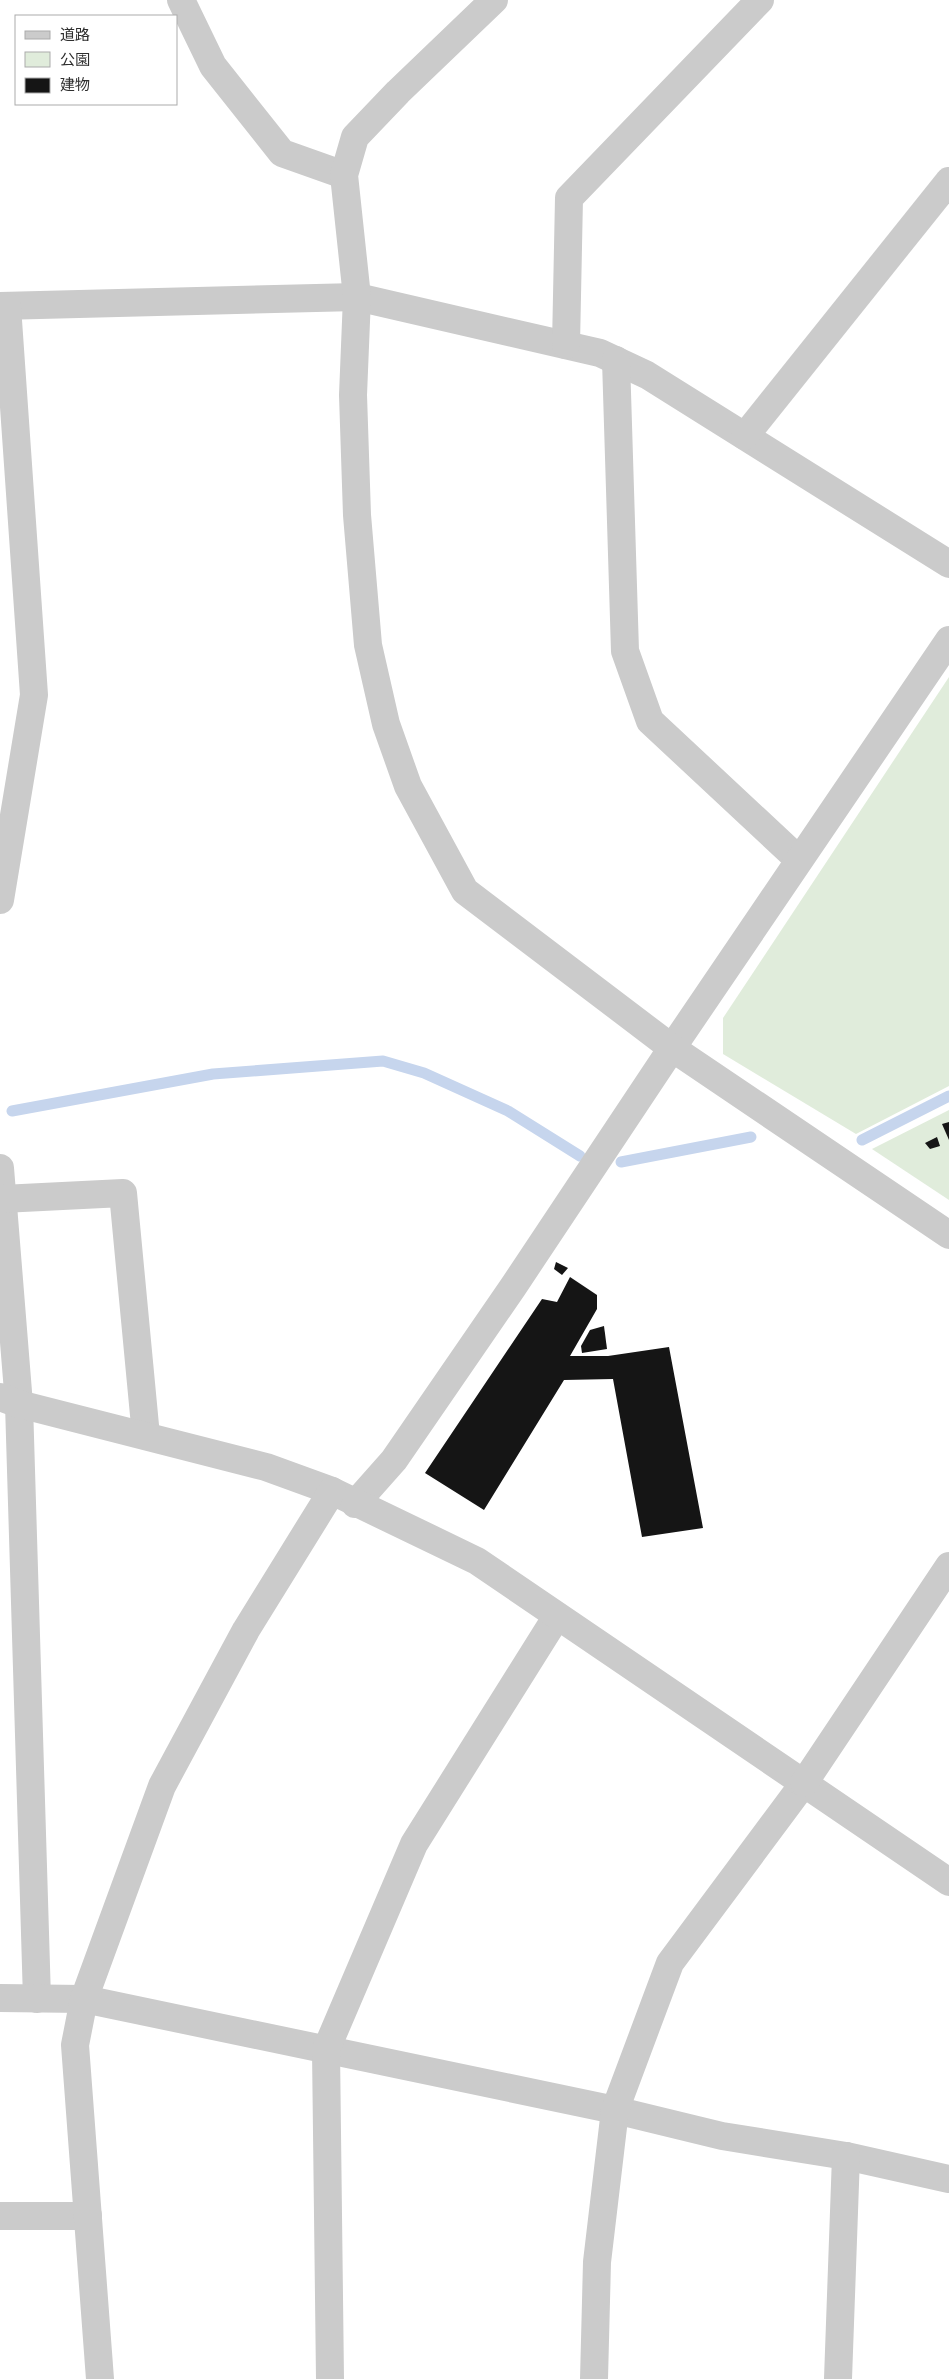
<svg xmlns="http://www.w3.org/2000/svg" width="949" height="2379" font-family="'Roboto Condensed','Noto Sans JP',sans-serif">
<rect width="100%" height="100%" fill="#fff"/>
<!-- green -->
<g fill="#e0ecdb">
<polygon points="949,677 949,1086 856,1134 723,1054 723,1018"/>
<polygon points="949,1110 949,1200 872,1149"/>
</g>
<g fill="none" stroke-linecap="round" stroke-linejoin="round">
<!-- stream -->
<g stroke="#c6d5ed" stroke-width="11">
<polyline points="12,1111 213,1074 383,1061 424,1073 508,1111 580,1156"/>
<polyline points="862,1140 949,1096"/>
<polyline points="621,1162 751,1137"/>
</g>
</g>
<!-- building -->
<g fill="#151515">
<polygon points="949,1122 949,1140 942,1124"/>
<polygon points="937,1137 940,1146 930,1149 925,1143"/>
<polygon points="556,1262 568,1268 562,1275 554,1269"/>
<polygon points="570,1277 597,1295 597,1309 570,1356 608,1356 669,1347 703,1528 642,1537 613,1379 564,1380 484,1510 425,1473 542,1299 557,1302"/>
<polygon points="604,1326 607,1349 582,1353 581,1346 590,1330"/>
</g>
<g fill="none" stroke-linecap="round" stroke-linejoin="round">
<!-- minor -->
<g stroke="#cbcbcb" stroke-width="28">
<polyline points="181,0 213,66 282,153 344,175"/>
<polyline points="0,306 357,297 600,353 647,375 949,564"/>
<polyline points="566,345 569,198 760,0"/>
<polyline points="616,360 625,651 650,721 799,860"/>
<polyline points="745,436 949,181"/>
<polyline points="0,900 34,695 7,306"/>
<polyline points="0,1168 19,1404 37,1999"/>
<polyline points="2,1199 123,1193 146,1436"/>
<polyline points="355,1504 394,1460 513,1287 672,1048 949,640"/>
<polyline points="0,1998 84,1999 615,2110 722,2136 846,2156 949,2179"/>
<polyline points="0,2216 88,2216"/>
<polyline points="330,2379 326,2050 414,1844 557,1616"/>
<polyline points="594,2379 597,2262 615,2110 670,1963 804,1783"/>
<polyline points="838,2379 846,2156"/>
</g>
<!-- tertiary -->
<g stroke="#cbcbcb" stroke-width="28">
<polyline points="494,0 398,92 355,137 344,175 357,297 353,395 357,515 368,645 386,724 408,786 465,891 672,1048 949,1235"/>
<polyline points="0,1397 19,1404 266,1467 332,1491 477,1561 949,1882"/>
<polyline points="804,1783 949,1566"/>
<polyline points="100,2379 75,2045 84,1999 162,1786 246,1630 332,1491"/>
</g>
</g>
<!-- legend -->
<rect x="15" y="15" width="162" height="90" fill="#ffffff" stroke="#ababab"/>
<rect x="25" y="31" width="25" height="8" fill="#cbcbcb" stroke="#ababab"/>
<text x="60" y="40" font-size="15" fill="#2e2e2e">道路</text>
<rect x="25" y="52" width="25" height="15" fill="#e0ecdb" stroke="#ababab"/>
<text x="60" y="65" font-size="15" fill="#2e2e2e">公園</text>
<rect x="25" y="78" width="25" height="15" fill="#151515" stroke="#ababab"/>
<text x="60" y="90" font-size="15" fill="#2e2e2e">建物</text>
</svg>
